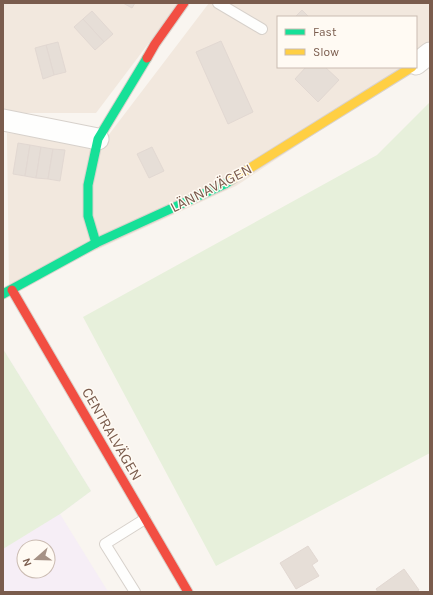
<svg xmlns="http://www.w3.org/2000/svg" width="433" height="595" font-family="Karla,sans-serif">
<rect width="100%" height="100%" fill="#f9f5f0"/>
<!-- residential -->
<g fill="#f2e8de" fill-rule="evenodd">
<polygon points="3,3 179,3 96,113 8,113 3,110"/>
<path d="M 209,3 L 430,3 L 430,58 L 236,186 L 9,290 L 7,133 L 104,141 ZM 278,17 L 416,17 L 416,67 L 278,67 Z"/>
</g>
<!-- education -->
<path fill="#f6eef6" fill-rule="evenodd" d="M 3,349 L 91,491 L 60,514 L 107,590 L 120,592 L 3,592 ZM 24,547 L 48,547 L 48,571 L 24,571 Z"/>
<!-- green -->
<g fill="#e7f0db">
<polygon points="430,102 430,453 216,566 83,317 377,155"/>
<polygon points="3,349 91,491 60,514 3,549"/>
</g>
<!-- building -->
<g fill="#e6ded7" stroke="#e2d8d2">
<polygon points="123,3 135,3 132,8"/>
<polygon points="302,10 309,17 295,17"/>
<polygon points="92,11 113,34 104,42 83,19"/>
<polygon points="83,19 104,42 95,50 74,27"/>
<polygon points="221,41 253,112 228,124 196,52"/>
<polygon points="58,42 66,72 54,75 46,45"/>
<polygon points="46,45 54,75 43,79 35,48"/>
<polygon points="306,67 325,67 339,80 318,102 295,79"/>
<polygon points="18,143 30,145 25,176 13,174"/>
<polygon points="30,145 41,147 36,178 25,176"/>
<polygon points="41,147 53,149 48,179 36,178"/>
<polygon points="152,147 164,171 149,178 137,154"/>
<polygon points="53,149 65,150 60,181 48,179"/>
<polygon points="308,546 318,561 312,565 319,576 296,589 280,563"/>
<polygon points="404,569 419,590 416,592 378,592 376,589"/>
</g>
<g fill="none" stroke-linecap="round" stroke-linejoin="round">
<!-- lane casing -->
<g stroke="#d7d1cb" stroke-width="12">
<g id="lane">
<polyline points="218,3 262,29"/>
<polyline points="135,592 105,544 145,519"/>
</g>
</g>
<!-- street casing -->
<g stroke="#d7d1cb" stroke-width="23">
<g id="street">
<polyline points="416,64 430,53"/>
<polyline points="3,120 98,139"/>
</g>
</g>
<!-- fast casing -->
<g stroke="#d9d2cb" stroke-width="11">
<g id="fast">
<polyline points="96,243 88,216 88,185 98,139 147,58"/>
<polyline points="3,294 96,243 225,184 231,180"/>
</g>
</g>
<!-- slow casing -->
<g stroke="#d9d2cb" stroke-width="11">
<polyline id="slow" points="231,180 412,67"/>
</g>
<!-- jam casing -->
<g stroke="#d9d2cb" stroke-width="11">
<g id="jam">
<polyline points="147,58 155,44 184,3"/>
<polyline points="12,290 188,592"/>
</g>
</g>
<!-- lane -->
<use href="#lane" stroke="#fefefd" stroke-width="10"/>
<!-- street -->
<use href="#street" stroke="#fefefd" stroke-width="21"/>
<!-- fast -->
<use href="#fast" stroke="#16e098" stroke-width="9"/>
<!-- slow -->
<use href="#slow" stroke="#ffcf43" stroke-width="9"/>
<!-- jam -->
<use href="#jam" stroke="#f24e42" stroke-width="9"/>
</g>
<g text-anchor="middle" dominant-baseline="central" stroke-width="3" stroke-linejoin="round" paint-order="stroke">
<!-- street labels -->
<g font-size="15" fill="#7a5c4d" stroke="#fffaf3">
<text transform="translate(211 188) rotate(-27)">LÄNNAVÄGEN</text>
<text transform="translate(112 434) rotate(60)">CENTRALVÄGEN</text>
</g>
</g>
<!-- border -->
<rect width="433" height="595" fill="none" stroke="#7a5c4d" stroke-width="8"/>
<!-- legend -->
<rect x="277" y="16" width="140" height="52" fill="#fffaf3" stroke="#cabbb1"/>
<rect x="285" y="29" width="20" height="6" fill="#16e098" stroke="#cabbb1"/>
<text x="313" y="36" font-size="12" fill="#7a5c4d">Fast</text>
<rect x="285" y="49" width="20" height="6" fill="#ffcf43" stroke="#cabbb1"/>
<text x="313" y="56" font-size="12" fill="#7a5c4d">Slow</text>
<!-- north arrow -->
<g transform="translate(36 559) rotate(250)"><circle r="19" fill="#fffaf3" stroke="#cabbb1"/>
<path d="M0-3L7 15L0 10L-7 15Z" fill="#a69286"/>
<text y="-6" font-size="11" font-weight="bold" text-anchor="middle" fill="#7a5c4d">N</text>
</g>
</svg>
